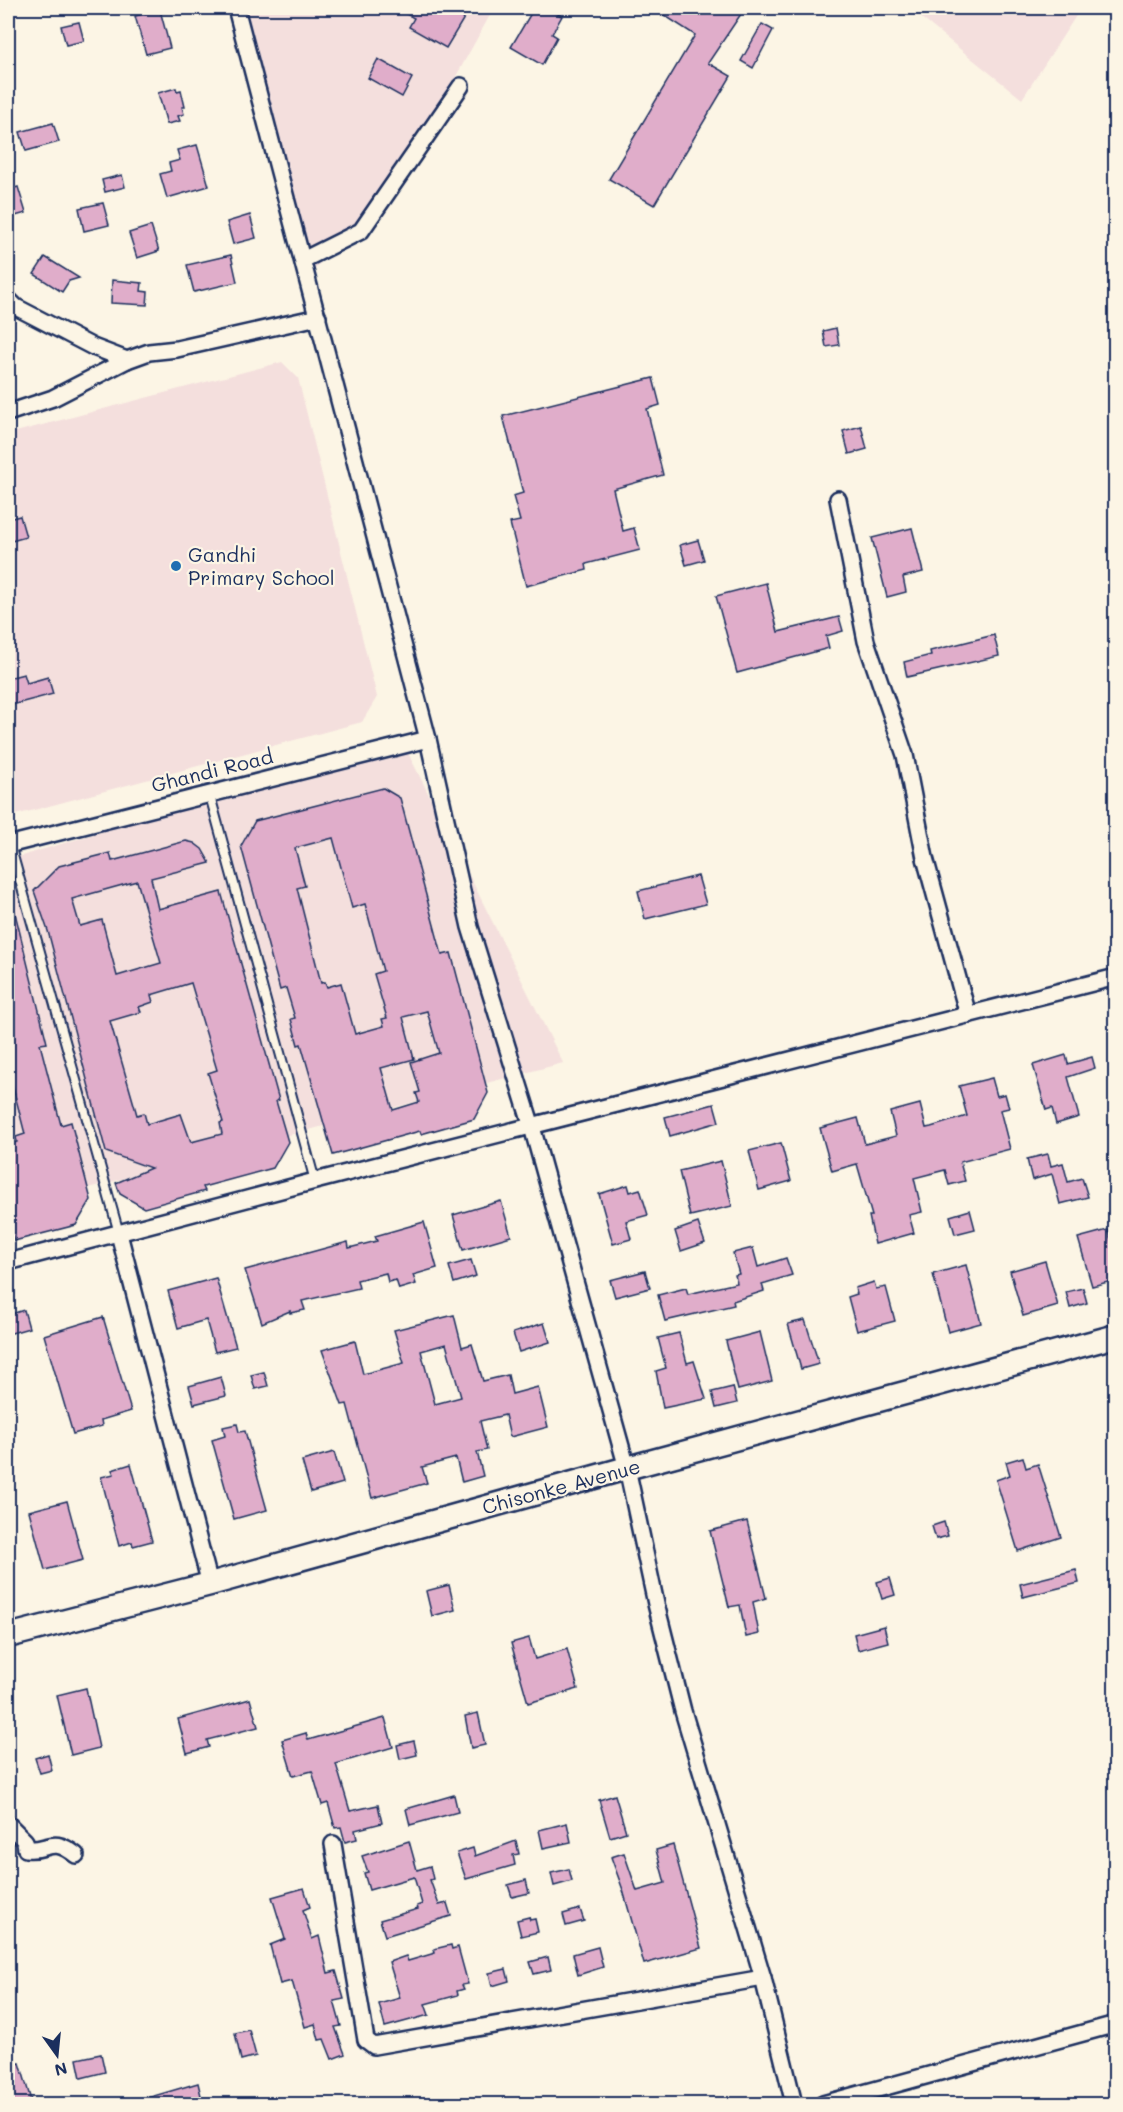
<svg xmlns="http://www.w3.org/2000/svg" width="1123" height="2112" font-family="Mali,sans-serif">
<rect width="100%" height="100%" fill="#fcf5e5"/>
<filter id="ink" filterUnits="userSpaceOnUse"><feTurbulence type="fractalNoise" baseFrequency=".0167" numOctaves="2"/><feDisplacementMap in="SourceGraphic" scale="12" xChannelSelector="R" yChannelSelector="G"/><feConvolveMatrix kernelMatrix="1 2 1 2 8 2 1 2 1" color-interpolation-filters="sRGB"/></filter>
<g filter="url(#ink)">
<!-- built -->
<g fill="#f4dfdd">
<polygon points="245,8 494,8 400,177 369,207 312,272"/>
<polygon points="909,8 1081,8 1022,99"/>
<polygon points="282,362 298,378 377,697 362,722 8,817 8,434"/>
<polygon points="402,741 563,1063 8,1209 8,860"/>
</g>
<!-- building -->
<g fill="#e0adca" stroke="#1b2f5e" stroke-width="1.5" fill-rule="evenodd">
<polygon points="395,8 470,8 446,48 409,27 414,18"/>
<polygon points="534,8 547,8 562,16 552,34 557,37 542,65 511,47"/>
<polygon points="653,8 745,8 708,63 731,76 654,205 609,179 695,35"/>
<polygon points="160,10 170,48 146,54 135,16"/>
<polygon points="79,22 84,41 66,45 61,26"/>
<polygon points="762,24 773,30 753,68 741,61"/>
<polygon points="378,59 412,78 402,97 368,78"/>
<polygon points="176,88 177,91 181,90 185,107 182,107 184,114 178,116 180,121 167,124 158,93"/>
<polygon points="53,123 59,142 26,151 20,132"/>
<polygon points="197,145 209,186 167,198 160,174 171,171 169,163 180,160 177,150"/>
<polygon points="122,175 125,187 105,192 102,180"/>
<polygon points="18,187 26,213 8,218 8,190"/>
<polygon points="103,203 109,225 84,231 79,208"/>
<polygon points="250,215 256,238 233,244 227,222"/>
<polygon points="151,226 159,251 137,258 129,233"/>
<polygon points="231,255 237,282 194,292 187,265"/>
<polygon points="45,257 79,278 69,281 62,292 34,274"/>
<polygon points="112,280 142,283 141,291 148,292 147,305 111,303"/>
<polygon points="836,328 839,345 826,347 823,331"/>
<polygon points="653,378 660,405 647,409 663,475 613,489 623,531 634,528 640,550 586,564 587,570 526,586 510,523 520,521 513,496 523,493 503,416"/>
<polygon points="861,426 867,449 849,454 843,431"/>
<polygon points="20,516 26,537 8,542 8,519"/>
<polygon points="912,528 923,572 903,577 906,592 887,597 872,538"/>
<polygon points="698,540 704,560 686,565 680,545"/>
<polygon points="766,583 778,632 839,617 843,631 826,636 829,648 737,673 716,596"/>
<polygon points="994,635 999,656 907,677 904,662 931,655 930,651"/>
<polygon points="24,674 27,683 48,677 53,694 8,706 8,678"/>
<path d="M 383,788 L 400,798 L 442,955 L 451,953 L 488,1093 L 474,1119 L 421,1134 L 420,1131 L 333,1155 L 301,1044 L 298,1045 L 291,1019 L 295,1018 L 286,988 L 280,990 L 241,846 L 255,821 ZM 333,838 L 352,908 L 365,904 L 383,971 L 374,974 L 387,1018 L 382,1019 L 384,1026 L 355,1034 L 341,983 L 327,987 L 325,982 L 321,983 L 297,888 L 305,886 L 295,848 ZM 427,1011 L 439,1053 L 411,1062 L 420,1092 L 416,1093 L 419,1102 L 393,1110 L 381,1068 L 414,1059 L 403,1017 Z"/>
<path d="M 186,841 L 194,843 L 202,849 L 210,863 L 151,878 L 158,909 L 221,892 L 279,1100 L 276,1101 L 288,1142 L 273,1168 L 203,1187 L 205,1191 L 144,1208 L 120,1194 L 116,1183 L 151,1168 L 106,1152 L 48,931 L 34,891 L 59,866 L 110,853 L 112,861 ZM 137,881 L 161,963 L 117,976 L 102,920 L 80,926 L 72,899 ZM 191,983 L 217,1070 L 208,1073 L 223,1122 L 220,1123 L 222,1134 L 191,1142 L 181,1114 L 147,1124 L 144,1113 L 137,1115 L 110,1021 L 141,1012 L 139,1007 L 153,1002 L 151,995 Z"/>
<polygon points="698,876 706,904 645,919 638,891"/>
<polygon points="12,901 47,1043 40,1044 61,1125 71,1122 91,1200 76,1225 14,1241 8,1217 8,1145 17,1142 16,1137 25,1134 8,1068 8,902"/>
<polygon points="1066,1055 1068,1064 1092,1057 1095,1068 1068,1077 1079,1117 1056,1124 1052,1108 1046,1110 1033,1065"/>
<polygon points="992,1078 997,1096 1005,1094 1009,1108 1000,1110 1010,1149 960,1162 965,1181 949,1185 945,1170 914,1178 922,1212 909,1215 914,1233 875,1244 869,1216 872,1216 857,1164 832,1171 820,1128 858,1118 865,1144 896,1136 890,1112 920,1104 926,1128 931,1127 967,1116 959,1086"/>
<polygon points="714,1104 719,1122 670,1136 665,1117"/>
<polygon points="781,1143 791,1181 759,1190 749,1151"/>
<polygon points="1048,1154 1051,1166 1063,1163 1068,1182 1082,1178 1088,1197 1060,1204 1052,1174 1032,1180 1027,1159"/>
<polygon points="721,1161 732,1206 690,1216 679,1171"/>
<polygon points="628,1185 630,1192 640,1189 648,1215 626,1221 631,1239 613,1244 599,1194"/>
<polygon points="501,1201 511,1236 463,1250 453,1215"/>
<polygon points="970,1210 975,1229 955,1234 950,1216"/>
<polygon points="424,1222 437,1268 413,1275 416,1284 399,1289 396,1280 388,1282 386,1273 357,1280 359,1288 302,1301 305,1310 290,1313 290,1311 262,1323 245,1270 348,1242 349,1248 377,1241 375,1236"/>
<polygon points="698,1223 705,1243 681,1251 675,1231"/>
<polygon points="1108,1230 1116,1256 1116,1280 1092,1286 1078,1238"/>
<polygon points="753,1248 758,1267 786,1258 792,1275 762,1284 764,1291 733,1301 734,1305 665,1321 658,1295 686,1288 688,1294 737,1283 735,1275 739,1274 733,1253"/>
<polygon points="471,1260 476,1276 454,1283 449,1266"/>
<polygon points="1045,1261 1058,1306 1023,1316 1010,1271"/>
<polygon points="966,1265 981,1323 948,1332 933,1274"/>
<polygon points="645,1271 650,1288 615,1297 610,1280"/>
<polygon points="216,1278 236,1347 215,1352 206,1320 178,1328 168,1291"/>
<polygon points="874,1282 876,1289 886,1287 895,1321 857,1331 848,1297 857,1294 855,1288"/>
<polygon points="1083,1288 1087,1303 1070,1308 1066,1292"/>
<polygon points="24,1310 29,1328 8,1334 8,1315"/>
<path d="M 454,1315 L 462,1347 L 472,1344 L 483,1381 L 508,1375 L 512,1394 L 538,1387 L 548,1427 L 510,1437 L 505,1415 L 480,1421 L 487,1450 L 477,1452 L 483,1476 L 462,1482 L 456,1458 L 422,1467 L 427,1483 L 372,1498 L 347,1404 L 342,1405 L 322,1350 L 355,1341 L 363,1374 L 404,1363 L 394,1330 ZM 446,1344 L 461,1397 L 435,1404 L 421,1351 Z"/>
<polygon points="103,1317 131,1411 101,1420 102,1426 73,1434 44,1335"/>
<polygon points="805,1320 819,1364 801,1369 788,1324"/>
<polygon points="544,1323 550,1342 519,1352 513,1333"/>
<polygon points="760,1332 772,1381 738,1390 726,1341"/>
<polygon points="679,1333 687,1363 694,1361 706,1399 663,1408 656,1371 666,1368 658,1338"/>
<polygon points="264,1372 268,1386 255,1389 251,1375"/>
<polygon points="221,1377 226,1396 194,1404 189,1386"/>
<polygon points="733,1387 737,1403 716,1408 712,1392"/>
<polygon points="237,1424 239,1432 245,1431 267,1510 234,1519 212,1440 225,1436 223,1427"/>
<polygon points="334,1452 343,1483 311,1492 302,1461"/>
<polygon points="1023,1457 1026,1468 1038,1464 1061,1537 1018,1551 996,1480 1010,1475 1006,1462"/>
<polygon points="131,1464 152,1541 133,1546 132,1542 119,1546 101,1477 114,1474 112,1470"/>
<polygon points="67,1501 83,1560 45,1570 29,1511"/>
<polygon points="747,1521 766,1598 753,1602 759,1634 746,1637 740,1605 729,1607 710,1531"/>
<polygon points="944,1522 948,1536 936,1539 932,1526"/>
<polygon points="1076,1570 1079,1583 1023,1597 1020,1584"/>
<polygon points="890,1578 895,1595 882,1599 877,1582"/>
<polygon points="449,1585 455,1610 432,1616 426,1591"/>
<polygon points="884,1626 888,1642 858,1650 854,1634"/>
<polygon points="529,1638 535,1659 567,1649 578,1689 528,1703 511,1643"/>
<polygon points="86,1688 99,1748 71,1755 57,1695"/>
<polygon points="250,1699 258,1727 207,1740 209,1747 187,1753 178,1719"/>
<polygon points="478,1713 485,1745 471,1748 465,1716"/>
<polygon points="385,1718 393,1747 336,1764 350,1811 378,1805 382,1823 355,1830 357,1839 345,1842 341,1827 335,1828 328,1803 322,1805 312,1771 293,1776 282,1740 306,1733 308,1740"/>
<polygon points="414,1741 417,1755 400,1759 397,1745"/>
<polygon points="48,1754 52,1770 40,1773 35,1758"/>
<polygon points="454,1795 458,1812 410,1825 406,1809"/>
<polygon points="615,1795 626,1832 610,1837 599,1800"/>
<polygon points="567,1823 571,1842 543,1848 539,1830"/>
<polygon points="409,1841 417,1870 430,1866 433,1879 430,1880 439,1905 447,1903 451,1916 385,1936 380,1920 418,1909 417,1906 422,1904 414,1877 369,1890 364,1873 368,1872 362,1856"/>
<polygon points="516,1841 519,1854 513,1855 515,1865 466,1879 457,1853 473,1848 475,1856"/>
<polygon points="673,1845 701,1948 644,1964 623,1890 611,1857 624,1853 637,1891 665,1883 656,1850"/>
<polygon points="569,1869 572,1881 554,1886 551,1873"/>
<polygon points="526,1880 529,1893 512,1897 508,1885"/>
<polygon points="304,1888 310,1907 303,1910 312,1939 319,1936 328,1973 336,1971 344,1999 334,2001 341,2026 335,2027 345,2054 332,2059 324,2039 319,2040 315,2024 305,2027 292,1981 280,1984 270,1945 285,1939 272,1897"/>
<polygon points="580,1909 584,1921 566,1926 563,1914"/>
<polygon points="529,1917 530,1920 535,1919 538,1932 521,1936 517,1920"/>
<polygon points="451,1945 452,1949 458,1947 468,1984 462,1985 464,1989 457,1991 458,1995 425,2004 429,2015 385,2027 379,2004 400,1998 389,1962 406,1956 408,1961 435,1953 434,1949"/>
<polygon points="598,1947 603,1967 578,1975 573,1954"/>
<polygon points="548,1957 551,1970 534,1974 530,1962"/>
<polygon points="506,1969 509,1981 492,1986 489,1973"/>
<polygon points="249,2030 256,2056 241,2060 235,2033"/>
<polygon points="101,2054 105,2072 81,2078 77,2059"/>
<polygon points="20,2063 32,2104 8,2104 8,2066"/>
<polygon points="198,2083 203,2104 137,2104 137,2101"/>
</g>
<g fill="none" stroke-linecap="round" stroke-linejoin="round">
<!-- lane casing -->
<g stroke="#1b2f5e" stroke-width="12">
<g id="lane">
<polyline points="209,792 315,1181"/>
<polyline points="10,845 119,1233"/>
</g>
</g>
<!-- street casing -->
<g stroke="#1b2f5e" stroke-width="20">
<g id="street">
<polyline points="236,8 428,739 470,927 532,1127 627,1468 656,1604 683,1711 763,1978 794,2104"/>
<polyline points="303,260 361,231 461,86"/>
<polyline points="8,299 16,307 93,347 127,360 149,352 177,349 318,317"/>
<polyline points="8,413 53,398 127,360"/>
<polyline points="838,499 866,641 905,755 925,858 968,1015"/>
<polyline points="8,845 428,739"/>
<polyline points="119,1234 210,1584"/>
<polyline points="8,1262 315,1181 1116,977"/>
<path d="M 8,1824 L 25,1841 L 26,1849 C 50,1852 50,1835 76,1855"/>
<polyline points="333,1844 366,2040 374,2046 763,1978"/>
<polyline points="823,2104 1116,2024"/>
</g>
</g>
<!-- secondary casing -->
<g stroke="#1b2f5e" stroke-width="27">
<polyline id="secondary" points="8,1636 210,1584 627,1468 1116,1336"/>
</g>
<!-- lane -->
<use href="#lane" stroke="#fcf5e5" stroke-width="8"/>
<!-- street -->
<use href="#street" stroke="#fcf5e5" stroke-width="15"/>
<!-- secondary -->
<use href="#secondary" stroke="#fcf5e5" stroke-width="22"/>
</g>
</g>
<!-- markers -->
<circle fill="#1f6fb2" stroke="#fcf5e5" stroke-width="2" cx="176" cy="566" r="6"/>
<g text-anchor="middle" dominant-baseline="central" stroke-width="4.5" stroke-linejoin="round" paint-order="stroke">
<!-- poi labels -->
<g font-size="20" fill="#1b2f5e" stroke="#fcf5e5" text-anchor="start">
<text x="188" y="554">Gandhi<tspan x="188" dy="23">Primary School</tspan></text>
</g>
<!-- street labels -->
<g font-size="20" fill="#1b2f5e" stroke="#fcf5e5">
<text transform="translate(212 770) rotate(-14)">Ghandi Road</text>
<text transform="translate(561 1486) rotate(-15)">Chisonke Avenue</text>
</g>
</g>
<!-- margin -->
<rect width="1123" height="2112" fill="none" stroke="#fcf5e5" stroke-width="30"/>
<rect x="15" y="15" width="1093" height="2082" fill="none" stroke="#1b2f5e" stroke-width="2" filter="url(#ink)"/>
<!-- north arrow -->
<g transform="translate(57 2055) rotate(165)" stroke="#fcf5e5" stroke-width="4.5" paint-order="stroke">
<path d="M0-4.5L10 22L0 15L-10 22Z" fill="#1b2f5e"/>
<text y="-9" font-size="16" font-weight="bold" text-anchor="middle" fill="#1b2f5e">N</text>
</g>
</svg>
